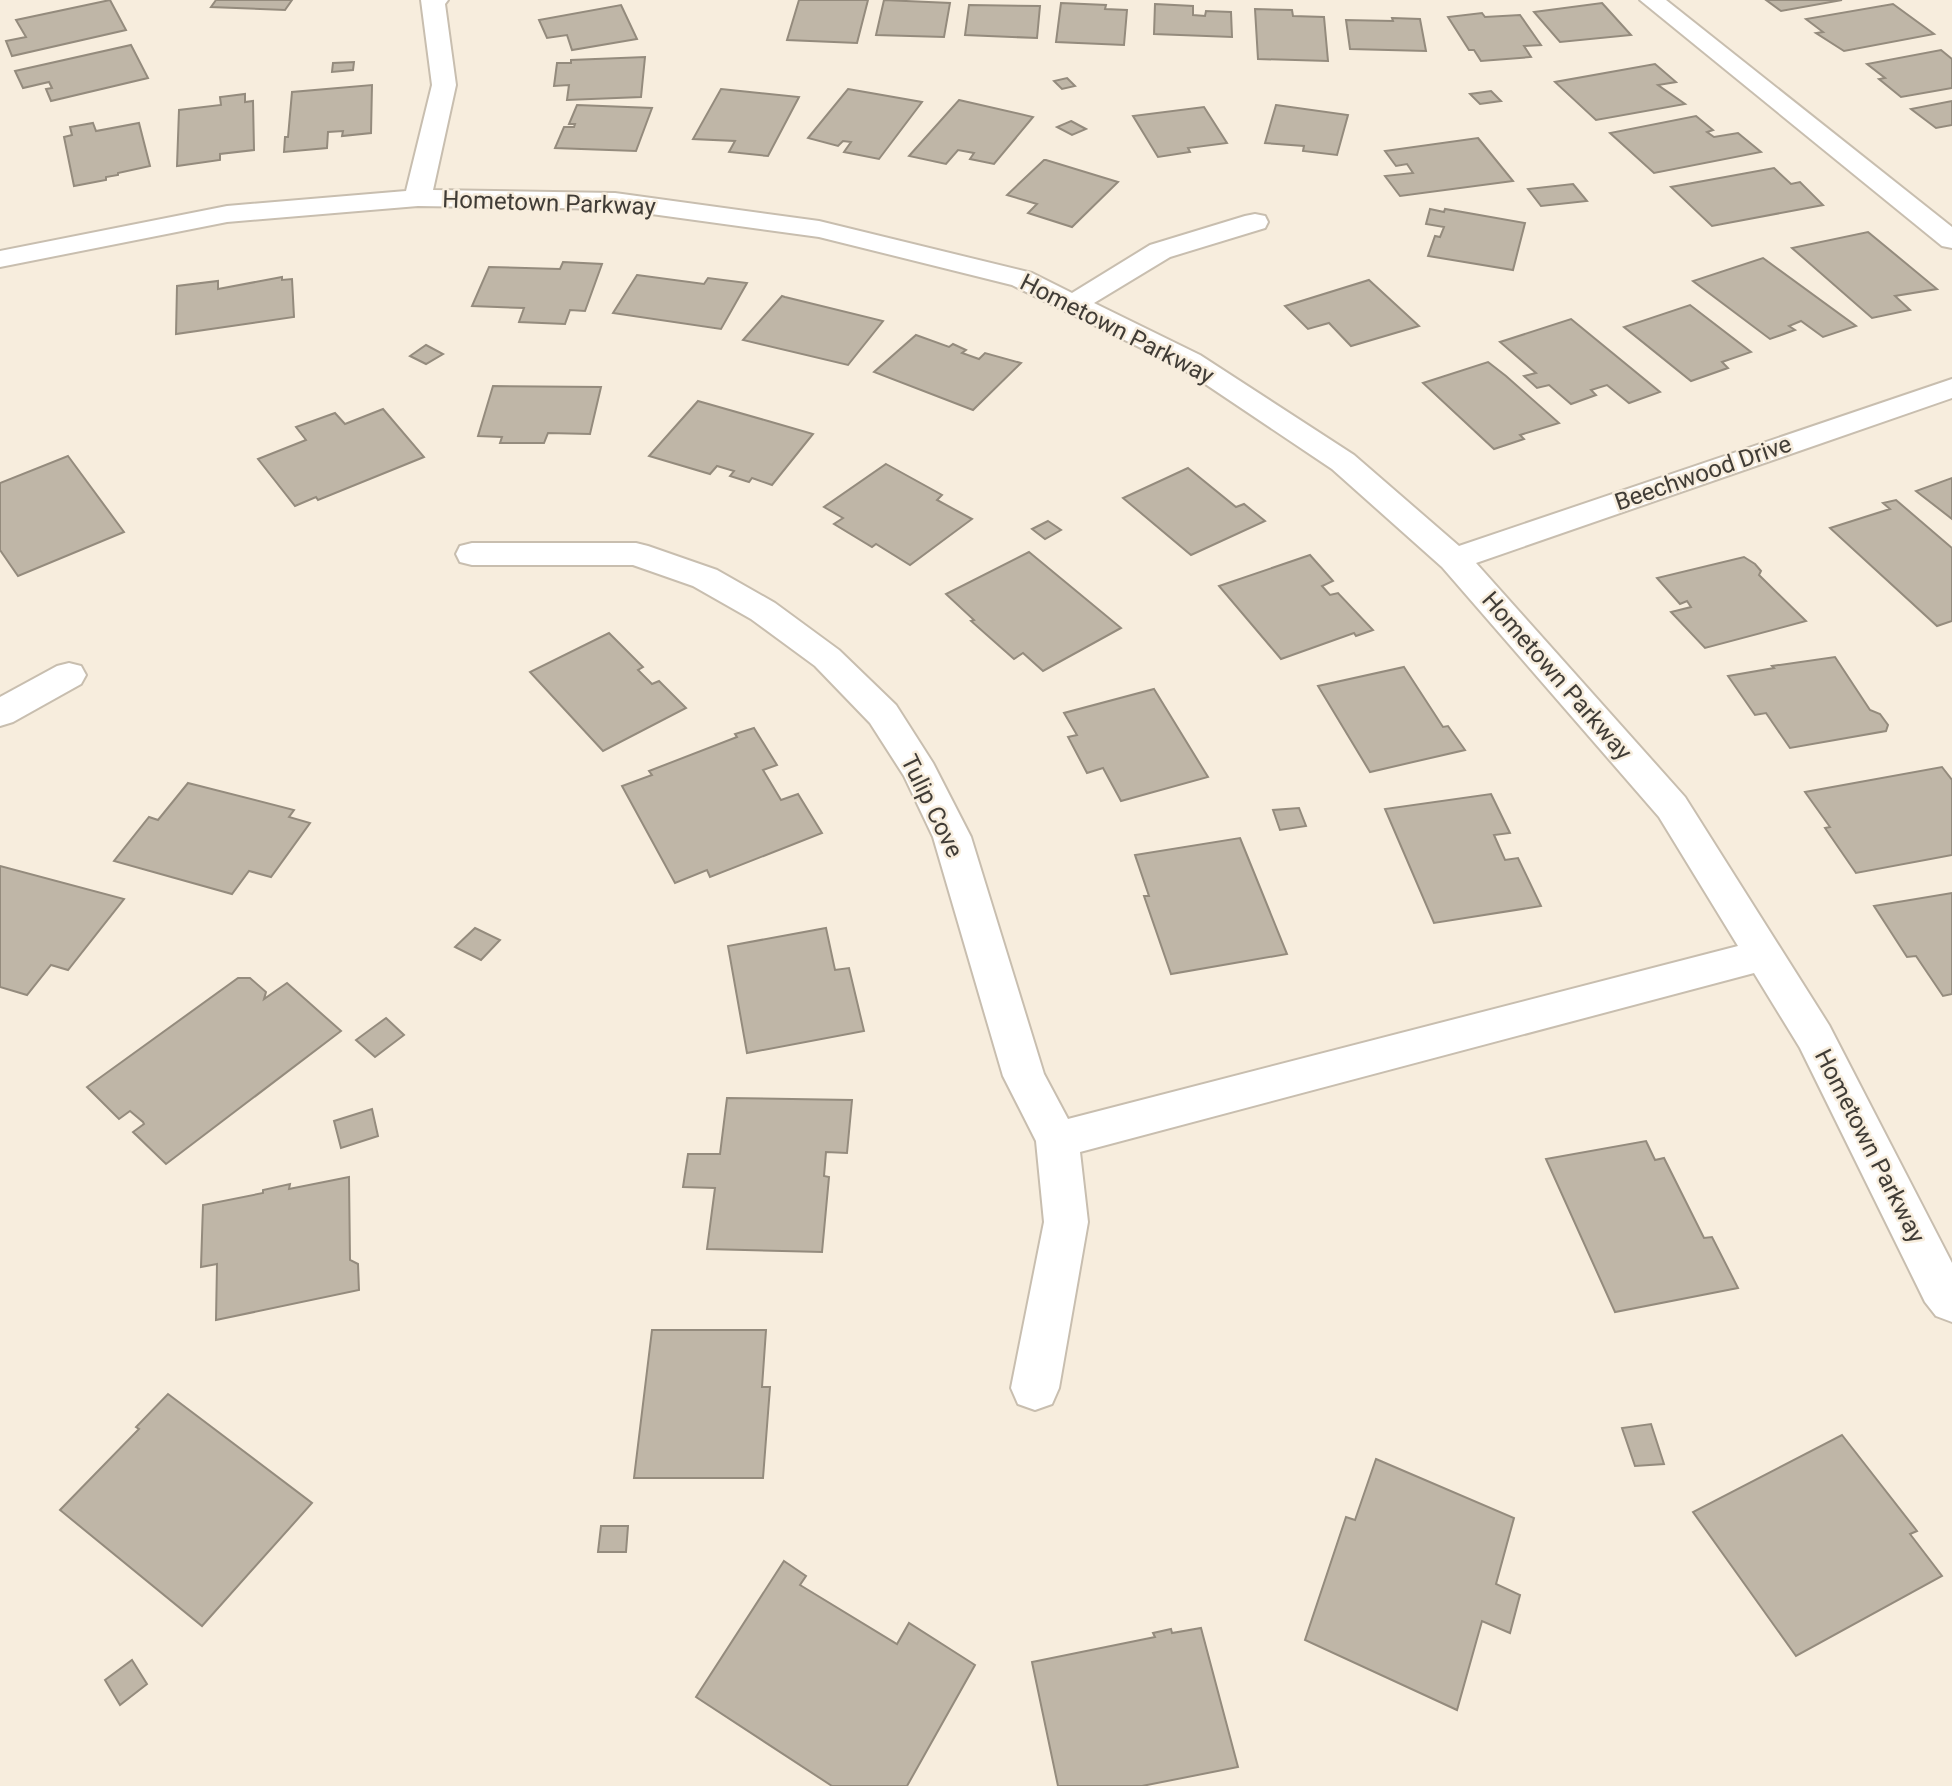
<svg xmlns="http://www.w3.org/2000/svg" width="1952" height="1786" font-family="Roboto,sans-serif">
<rect width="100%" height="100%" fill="#f7eddd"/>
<!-- building -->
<g fill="#bfb6a7" stroke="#948b7d" stroke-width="2">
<polygon points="110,0 126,30 12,56 6,41 26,37 16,20"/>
<polygon points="216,0 292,0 285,10 211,7"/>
<polygon points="799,0 868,0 857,43 787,40"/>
<polygon points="884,0 950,3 944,37 876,35"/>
<polygon points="1766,0 1842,0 1781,11"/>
<polygon points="1061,3 1106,5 1105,9 1127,10 1124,45 1056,42"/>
<polygon points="1602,3 1631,35 1560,42 1534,12"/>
<polygon points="1155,4 1193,6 1193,15 1205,16 1206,11 1231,12 1232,37 1154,34"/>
<polygon points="1893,4 1934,34 1844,51 1816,33 1823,32 1806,19"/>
<polygon points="621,5 637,39 572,50 567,35 547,38 539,20"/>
<polygon points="969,5 1040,6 1037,38 965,35"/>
<polygon points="1255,9 1292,10 1293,16 1324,17 1328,61 1258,59"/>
<polygon points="1482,13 1485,17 1520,15 1541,45 1524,46 1531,57 1481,61 1474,50 1469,50 1448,17"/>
<polygon points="1392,18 1420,19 1426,51 1350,49 1346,20 1393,21"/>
<polygon points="131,45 148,78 51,101 46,89 52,88 49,82 23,88 15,71"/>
<polygon points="1941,50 1952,59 1952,88 1901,97 1879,79 1885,78 1867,64"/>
<polygon points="645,57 641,97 567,100 569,85 554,86 557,63 571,63 571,60"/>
<polygon points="354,62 353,70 332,72 333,63"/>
<polygon points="1655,64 1676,82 1658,85 1685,104 1596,120 1555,82"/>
<polygon points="1067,78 1075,86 1062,89 1054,81"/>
<polygon points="372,85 371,133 342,136 343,131 328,132 327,148 284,152 285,137 288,137 292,92"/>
<polygon points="721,89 799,97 768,156 729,152 735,141 693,139"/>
<polygon points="848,89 922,102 879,159 844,152 851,142 843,141 838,146 808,138"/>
<polygon points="1491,91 1501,101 1480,104 1470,94"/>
<polygon points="245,94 245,102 253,101 254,150 220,154 220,160 177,166 179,110 221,105 220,97"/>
<polygon points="959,100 1033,117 994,164 970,159 974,153 958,150 946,164 909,156"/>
<polygon points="1952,101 1952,125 1936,128 1911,109"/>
<polygon points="577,105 652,108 636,151 555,148 564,127 574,127 575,124 569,124"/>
<polygon points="1276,105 1348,115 1337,155 1303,151 1304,146 1265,143"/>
<polygon points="1204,107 1227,143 1188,148 1190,152 1158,157 1133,116"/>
<polygon points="1696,116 1713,130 1707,132 1714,137 1738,133 1761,152 1654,173 1610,133"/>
<polygon points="1071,121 1086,129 1072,135 1057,127"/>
<polygon points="93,123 96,131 139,123 150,166 118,173 118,175 106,177 106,180 74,186 64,137 72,135 70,127"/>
<polygon points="1478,138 1513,181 1400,196 1385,176 1413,173 1407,164 1396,166 1385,151"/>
<polygon points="1044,160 1046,160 1118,182 1072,227 1028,213 1037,204 1007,195"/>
<polygon points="1774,168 1791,184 1800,182 1823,205 1712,226 1671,187"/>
<polygon points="1573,184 1587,201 1541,206 1528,189"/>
<polygon points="1430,209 1444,212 1445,209 1525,223 1513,270 1428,256 1435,236 1440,237 1444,227 1426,224"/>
<polygon points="1868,232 1937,289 1895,296 1910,310 1872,318 1792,248"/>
<polygon points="1763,258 1856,326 1823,337 1801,321 1789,326 1795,330 1770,339 1693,281"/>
<polygon points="563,262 602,264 585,311 570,310 565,324 519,322 524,308 472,306 489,267 560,269"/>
<polygon points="637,275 704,284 708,278 747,283 721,329 613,313"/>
<polygon points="282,277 282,280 292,279 294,317 176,334 177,286 218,281 218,289"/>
<polygon points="1369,280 1419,326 1351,346 1329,323 1308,329 1285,306"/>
<polygon points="782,296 785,297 883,321 848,365 743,340"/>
<polygon points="1690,305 1751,352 1722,362 1728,368 1691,381 1624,327"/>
<polygon points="1571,319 1660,392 1629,403 1607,385 1591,390 1596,395 1571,404 1549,385 1537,388 1524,376 1536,373 1500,342"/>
<polygon points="916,335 949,347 953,344 966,350 962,353 979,359 985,353 1021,363 973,410 874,372"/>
<polygon points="426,345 443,354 426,364 410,356"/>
<polygon points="1488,362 1506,376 1559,423 1520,435 1524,439 1494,449 1423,383"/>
<polygon points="493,386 601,387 590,434 548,433 544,443 500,443 502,437 478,436"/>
<polygon points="698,401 768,421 813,434 772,485 752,478 749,482 730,476 734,471 717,466 710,474 649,456"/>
<polygon points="383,409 424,457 318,500 316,497 295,506 258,459 306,440 296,427 335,413 345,424"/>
<polygon points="68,456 124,532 18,576 0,550 0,483"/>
<polygon points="886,464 942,495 937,500 972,519 910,565 876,544 872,547 834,524 843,518 824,507"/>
<polygon points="1188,468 1236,507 1244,504 1265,521 1191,555 1123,498"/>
<polygon points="1952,478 1952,519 1916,491"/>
<polygon points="1896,500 1952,548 1952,621 1937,626 1830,528 1890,509 1883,503"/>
<polygon points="1048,521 1061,530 1045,539 1032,529"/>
<polygon points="1029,552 1121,628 1043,671 1023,653 1014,659 971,621 974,620 946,594"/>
<polygon points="1310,555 1333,581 1322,586 1330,595 1338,593 1373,630 1356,636 1354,633 1281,659 1219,586"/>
<polygon points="1744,557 1755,564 1761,571 1759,575 1806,621 1705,648 1671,612 1691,607 1687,601 1680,604 1657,578"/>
<polygon points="609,633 643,667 638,670 652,684 659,681 686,708 603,751 530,672"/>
<polygon points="1835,657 1870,710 1880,714 1888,725 1886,731 1790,748 1766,713 1755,715 1728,676 1774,668 1772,666"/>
<polygon points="1404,667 1443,727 1448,726 1465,750 1370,772 1318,686"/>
<polygon points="1154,689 1208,777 1121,801 1103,768 1087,773 1068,737 1077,735 1064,713"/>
<polygon points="754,728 777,765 763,770 781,800 798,794 822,833 710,877 707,870 675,883 622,786 652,775 649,771 737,737 735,734"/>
<polygon points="1942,767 1952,780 1952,855 1856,873 1825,828 1830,827 1805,792"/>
<polygon points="188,783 294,810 289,817 310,823 271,877 249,871 232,894 114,861 149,817 158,820"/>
<polygon points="1491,794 1510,833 1494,835 1505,860 1518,858 1541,906 1434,923 1385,809"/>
<polygon points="1299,808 1306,826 1280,830 1273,810"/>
<polygon points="1240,838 1287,954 1171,974 1144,896 1149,896 1135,855"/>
<polygon points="0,866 124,899 68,970 51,965 27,995 0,987"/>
<polygon points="1952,893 1952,994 1943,996 1916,956 1907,957 1874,906"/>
<polygon points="475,928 500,940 481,960 455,947"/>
<polygon points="826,928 835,970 849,968 864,1031 747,1053 728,946"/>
<polygon points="238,978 250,978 266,992 264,999 287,983 341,1031 166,1164 133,1132 144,1124 143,1122 130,1111 119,1119 87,1087"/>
<polygon points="386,1018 404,1035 375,1057 356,1040"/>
<polygon points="727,1098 852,1100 847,1153 826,1152 824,1176 829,1177 822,1252 707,1249 715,1188 683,1187 688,1154 720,1154"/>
<polygon points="372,1109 378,1136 341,1148 334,1121"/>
<polygon points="1646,1141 1655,1160 1664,1158 1704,1238 1712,1237 1738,1288 1615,1312 1546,1159"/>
<polygon points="349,1177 350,1260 358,1264 359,1290 216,1320 217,1264 201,1267 203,1205 263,1193 263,1190 290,1184 289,1189"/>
<polygon points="652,1330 766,1330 762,1387 770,1387 763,1478 634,1478"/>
<polygon points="168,1394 312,1503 202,1626 60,1510 139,1429 136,1427"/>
<polygon points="1651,1424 1664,1464 1635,1466 1622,1428"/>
<polygon points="1842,1435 1917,1531 1910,1534 1942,1576 1796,1656 1693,1512"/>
<polygon points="1376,1459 1514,1518 1496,1584 1520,1595 1510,1633 1482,1621 1457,1710 1305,1640 1346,1517 1355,1520"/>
<polygon points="601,1526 628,1526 626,1552 598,1552"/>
<polygon points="784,1561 806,1576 800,1585 897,1644 909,1623 975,1665 907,1786 832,1786 696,1697"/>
<polygon points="1201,1628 1238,1767 1142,1786 1058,1786 1032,1662 1155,1637 1153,1633 1171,1629 1172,1633"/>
<polygon points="132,1660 147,1684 120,1705 105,1680"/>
</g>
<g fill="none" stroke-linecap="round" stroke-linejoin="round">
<!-- minor casing -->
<g stroke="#c8beaf" stroke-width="4">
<g id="minor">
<polygon points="421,0 448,0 445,4 456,85 433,190 615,193 819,221 1032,273 1072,293 1150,245 1245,216 1255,214 1265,216 1268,222 1265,228 1170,257 1094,303 1200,355 1354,455 1459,546 1952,379 1952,398 1476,563 1685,797 1829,1025 1952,1263 1952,1322 1936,1316 1925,1302 1800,1048 1754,973 1080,1152 1088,1222 1059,1388 1052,1404 1035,1410 1018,1404 1011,1388 1044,1222 1036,1141 1003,1076 933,837 904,776 870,723 815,666 751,619 693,586 633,565 472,565 460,562 456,554 460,546 472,543 636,543 648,546 717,570 775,603 839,650 896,705 933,763 971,837 1044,1074 1068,1119 1738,946 1659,817 1442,567 1332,469 1180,367 1012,285 819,237 615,209 418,206 227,222 0,267 0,251 227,206 406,191 432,85"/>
<polygon points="1640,0 1666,0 1952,227 1952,248 1942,246"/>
<polygon points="69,663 81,666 86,675 81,684 13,722 0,726 0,697 57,666"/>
</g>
</g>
<!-- minor -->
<use href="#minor" fill="#fff" fill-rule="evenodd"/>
</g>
<g text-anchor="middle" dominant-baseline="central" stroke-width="5" stroke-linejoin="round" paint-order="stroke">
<!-- street labels -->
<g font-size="24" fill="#403c36" stroke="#f7eddd">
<text transform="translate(549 203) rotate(2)">Hometown Parkway</text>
<text transform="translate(1117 329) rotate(27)">Hometown Parkway</text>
<text transform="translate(1703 473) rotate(-19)">Beechwood Drive</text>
<text transform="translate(1557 676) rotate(49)">Hometown Parkway</text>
<text transform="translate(932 806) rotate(64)">Tulip Cove</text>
<text transform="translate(1870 1146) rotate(63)">Hometown Parkway</text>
</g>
</g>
</svg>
